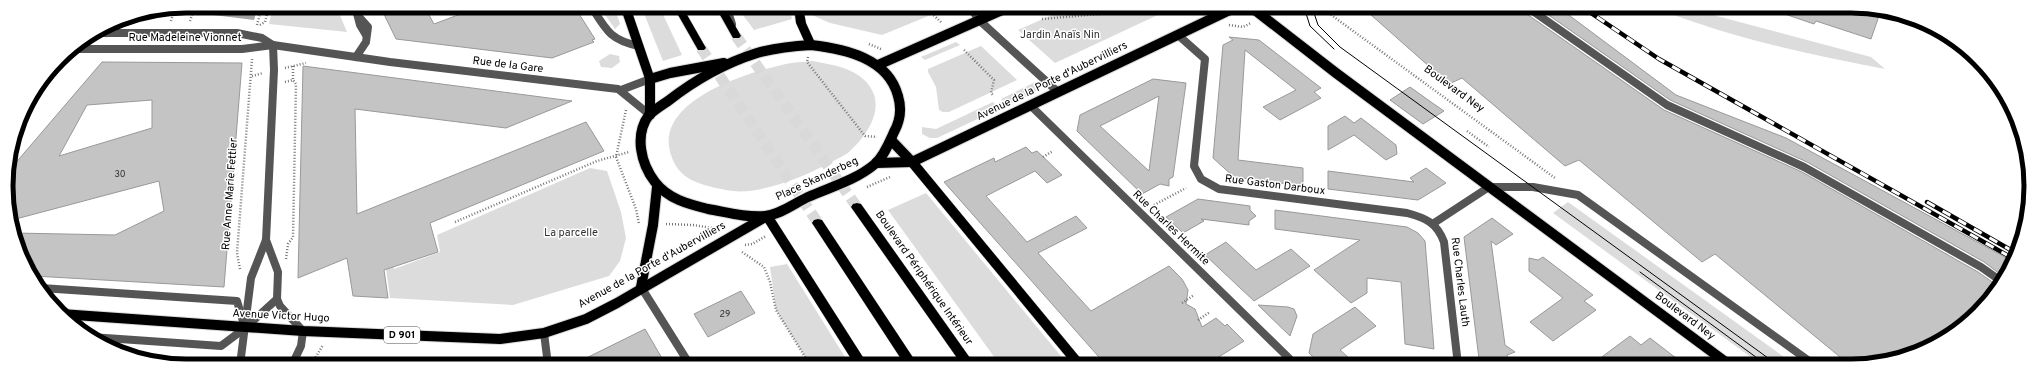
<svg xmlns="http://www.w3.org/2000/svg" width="2037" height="372" font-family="Overpass,sans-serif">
<rect width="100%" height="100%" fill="#fff"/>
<!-- green -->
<g fill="#dcdcdc">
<polygon points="273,6 336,6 347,32 269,24"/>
<polygon points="599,6 614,6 620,24 615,29"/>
<polygon points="641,6 659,6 682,55 663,61"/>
<polygon points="737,7 789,7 792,19 754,30"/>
<polygon points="809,7 947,7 948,8 882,35 830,23 812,15"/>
<polygon points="1070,7 1175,7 1055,63 1018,30"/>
<path d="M 1653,7 L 1683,7 L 1871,57 L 1885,69 C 1806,54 1728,37 1653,7 Z"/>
<polygon points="956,42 960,45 925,60 921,57"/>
<polygon points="981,46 1017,80 949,112 943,112 939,110 936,87 928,72 928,69"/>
<polygon points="610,54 619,56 620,62 612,68 601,67 599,61"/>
<path d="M 812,61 C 828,64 845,66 858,75 C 890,97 873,130 850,151 C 845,156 838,158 832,162 C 805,176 757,197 726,190 C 702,185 679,181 671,155 C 653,102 745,73 782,65 C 792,62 803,62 812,61 Z"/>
<polygon points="1035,82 1037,89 1034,93 1007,105 1001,99"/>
<polygon points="993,102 999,109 937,138 930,138 922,134 922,127 936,129"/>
<polygon points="590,168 607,171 621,212 626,238 620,261 609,276 513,305 390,298 385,262 392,260 394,269 440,252 437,235"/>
<polygon points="926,193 1065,361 1067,365 1000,365 888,210"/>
<polygon points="1568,202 1791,362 1786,366 1763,366 1553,213"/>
<polygon points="787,264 850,365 810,365 776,310 770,267"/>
</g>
<!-- water -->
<polygon fill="#a3a3a3" points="199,6 258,6 254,20 197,13"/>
<!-- building -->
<g fill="#c4c4c4" stroke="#999" fill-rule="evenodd">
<polygon points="380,6 424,6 434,24 482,6 574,6 595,39 592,40 594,42 552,58 396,39"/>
<polygon points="1362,7 1522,7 1524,12 1664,110 1802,172 1978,272 1998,286 1978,313 1930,348 1863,366 1851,366 1715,254 1702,262 1579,160 1565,166 1462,78 1449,84"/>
<polygon points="1537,7 1558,7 1676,95 1786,138 2003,256 2013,263 2012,266 2004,277 1984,262 1807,162 1670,100"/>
<polygon points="1773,7 1874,8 1881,10 1871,39 1816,21 1814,24 1773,10"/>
<polygon points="1229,37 1259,40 1321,88 1314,92 1321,98 1280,120 1263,107 1296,90 1245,50 1238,160 1303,168 1303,186 1234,177 1213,158 1223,45 1233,40"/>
<path d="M 102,62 L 242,63 L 224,287 L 34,276 L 16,244 L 14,233 L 115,235 L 164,211 L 159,181 L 12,220 L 7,173 ZM 152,100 L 152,128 L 59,156 L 87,105 Z"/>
<polygon points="303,66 572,101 506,128 355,109 357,214 586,122 604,151 430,223 438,252 384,270 388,298 353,296 347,258 298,278"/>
<path d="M 1153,79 L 1186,83 L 1173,177 L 1169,179 L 1169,186 L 1160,184 L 1142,194 L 1077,131 L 1080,115 ZM 1159,96 L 1149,171 L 1100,126 Z"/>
<polygon points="1410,87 1431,102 1444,111 1423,124 1390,100"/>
<polygon points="1345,116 1354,123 1361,118 1396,145 1397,154 1386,160 1354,135 1328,150 1328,126"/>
<polygon points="1026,147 1032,153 1037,151 1062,175 1047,183 1035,171 986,196 1027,242 1076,216 1087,228 1038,253 1091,311 1169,266 1182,279 1188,290 1186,304 1195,309 1202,327 1216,318 1225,326 1227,324 1244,341 1206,365 1106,365 944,182 994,158 995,162"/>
<polygon points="1426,168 1446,183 1418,200 1328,189 1328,171 1414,182 1410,178"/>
<polygon points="1198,199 1250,206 1250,210 1256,216 1249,221 1249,225 1201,219 1204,221 1183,233 1166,217"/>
<polygon points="1275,210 1407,227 1418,233 1425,241 1434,349 1405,344 1401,282 1367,278 1367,293 1351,303 1314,270 1360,240 1275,229"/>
<polygon points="1492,218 1513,234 1496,245 1491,241 1505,345 1515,352 1507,355 1509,365 1473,365 1472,364 1479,359 1464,237"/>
<polygon points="1226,242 1256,270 1291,249 1310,266 1254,301 1205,255"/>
<polygon points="1543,257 1593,295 1584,301 1596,310 1553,341 1530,322 1563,298 1529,271 1529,258 1538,260"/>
<polygon points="741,291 755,313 708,337 694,314"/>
<polygon points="1258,305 1288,307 1294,309 1297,316 1290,336"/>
<polygon points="1355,307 1376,326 1340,350 1357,365 1321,365 1309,353 1313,334"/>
<polygon points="645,329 663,360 653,365 572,365"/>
<polygon points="1630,336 1641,345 1650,338 1685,365 1591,365"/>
</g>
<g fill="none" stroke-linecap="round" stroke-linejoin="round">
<!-- trunk-tunnel -->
<g stroke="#d9d9d9" stroke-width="11" stroke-dasharray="11 5.5" stroke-linecap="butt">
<polyline points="736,36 857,207"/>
<polyline points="701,48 818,223"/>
</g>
<!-- primary casing -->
<g stroke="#dbdbdb" stroke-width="12">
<g id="primary">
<polyline points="1251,7 1336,73 1731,366"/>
<path d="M 811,45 C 845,49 888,58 898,96 C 902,109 900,121 894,132 C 889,143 884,156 875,164 C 856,180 831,187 808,197 C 795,203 780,215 765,216 C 746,218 726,212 708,209 C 688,204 668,199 655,182 C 641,164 634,135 649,115 C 654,110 662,105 668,101 C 695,80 725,63 757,53 C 775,48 793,46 811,45 Z"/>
<polyline points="878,65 1009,7"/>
<polyline points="650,115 650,79 670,73 724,63"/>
<polyline points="891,140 912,162"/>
<polyline points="876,163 912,162 1236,7"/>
<polyline points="641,287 653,225 657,187"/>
<polyline points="61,314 303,331 500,339 544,333 586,319 617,303 767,216"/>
</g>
</g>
<!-- trunk casing -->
<g stroke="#dbdbdb" stroke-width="1">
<g id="trunk">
<polygon points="620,6 630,6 655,79 654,81 650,82 645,79"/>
<polygon points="673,6 682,6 706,48 704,50 698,50"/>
<polygon points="715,6 724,6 741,36 739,38 733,38"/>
<polygon points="794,7 803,7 806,23 816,45 814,47 808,47 806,45 796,23"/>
<polygon points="912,158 916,159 1086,365 1073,365 908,165 907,162 908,159"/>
<polygon points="857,203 861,204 975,365 962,365 853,210 851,207 853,204"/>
<polygon points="767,212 771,213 868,365 855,365 763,219 761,216 763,213"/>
<polygon points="818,219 822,220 918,365 905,365 814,226 812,223 814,220"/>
</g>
</g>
<!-- path -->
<g stroke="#777" stroke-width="2.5" stroke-dasharray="1 2" stroke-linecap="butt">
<polyline points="925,7 942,23"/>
<polyline points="1315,7 1323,9 1555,178"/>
<polyline points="1320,14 1321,8"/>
<polyline points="1042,19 1134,11"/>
<polyline points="171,21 175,8"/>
<polyline points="190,21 195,6"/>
<polyline points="257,25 262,6"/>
<polyline points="260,25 265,22 269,6"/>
<polyline points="1229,25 1243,27 1251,23"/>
<polyline points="869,44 881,49"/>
<polyline points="964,50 994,80 991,93 994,96"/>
<polyline points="808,57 807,62 865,136 877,137"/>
<polyline points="293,66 293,80"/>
<polyline points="285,68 306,63"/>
<polyline points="252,76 263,73"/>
<polyline points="285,82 293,80 296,84 293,237 288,244 286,259"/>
<polyline points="626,110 616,157 636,209 639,224"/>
<polyline points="1467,131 1489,147"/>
<polyline points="1043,157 1053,151"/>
<polyline points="867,187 890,177"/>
<polyline points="1154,205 1186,188"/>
<polyline points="455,222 597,161 629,152"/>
<polyline points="666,224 693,225 719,229"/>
<polyline points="745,245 752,244 766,236"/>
<polyline points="742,252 764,267 770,282 776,310 810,365"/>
<polyline points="240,269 237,253 252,59"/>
<polyline points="1182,303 1194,295"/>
<polyline points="1198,320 1210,312"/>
<polyline points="311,365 323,345"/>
</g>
<!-- service -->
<g stroke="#555" stroke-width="8">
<polyline points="355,6 360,25 366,35"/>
<path d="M 591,6 C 606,30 610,40 639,46"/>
<polyline points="726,6 732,24"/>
<polyline points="1527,7 1667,105 1804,167 1981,267 2001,281"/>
<polyline points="356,57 366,42 368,27 359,17"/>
<polyline points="641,287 690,365"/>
<polyline points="41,288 237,301 245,328 221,346 91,337"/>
<polyline points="544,333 548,365"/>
</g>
<!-- pedestrian -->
<polyline stroke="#555" stroke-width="8" points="106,33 118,19"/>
<!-- minor -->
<g stroke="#555" stroke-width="8">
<polyline points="970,7 979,20 1058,92"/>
<polyline points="98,33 237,33 262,38 273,45"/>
<path d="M 1178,35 L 1205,59 L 1194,166 L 1201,179 L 1219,189 L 1407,213 C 1426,218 1437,223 1444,242 L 1458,365"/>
<polyline points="72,49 242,49 273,45 390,62 618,89 650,115"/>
<polyline points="621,90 650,79"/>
<polyline points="1031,106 1296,365"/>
<polyline points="1434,223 1489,187 1533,187 1578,195 1816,366"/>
<polyline points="266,240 278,272 277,299 280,306 303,331 301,346 292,365"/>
<polyline points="245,328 277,299"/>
<polyline points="240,365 251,278 266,240 274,70 273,45"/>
</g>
<!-- primary -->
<use href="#primary" stroke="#000" stroke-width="10"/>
<!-- trunk -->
<use href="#trunk" fill="#000" fill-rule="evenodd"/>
<!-- tram -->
<g stroke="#000" stroke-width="1">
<polyline points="1304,7 1310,26 1334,49"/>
<polyline points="1312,7 1318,25 1340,47 1779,366"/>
<polyline points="1640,272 1768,366"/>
</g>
<!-- rail casing -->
<g stroke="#000" stroke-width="4.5">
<g id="rail">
<polyline points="1582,7 1659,59 2014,259"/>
<polyline points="1927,202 2016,253"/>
</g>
</g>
<!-- rail -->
<use href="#rail" stroke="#fff" stroke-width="3" stroke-dasharray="9" stroke-linecap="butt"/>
</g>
<g text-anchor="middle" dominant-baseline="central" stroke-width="3" stroke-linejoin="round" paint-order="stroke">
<!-- number labels -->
<g font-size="9" fill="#313131">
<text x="120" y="174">30</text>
<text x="725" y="314">29</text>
</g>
<!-- shield labels -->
<rect fill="#fff" stroke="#4c4c4c" stroke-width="1" x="384" y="327" width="36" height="16" rx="3"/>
<g font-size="10" font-weight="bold" fill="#000">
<text x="402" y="335">D 901</text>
</g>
<!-- park labels -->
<g font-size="11" fill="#333" stroke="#fff">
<text x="1060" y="35">Jardin Anaïs Nin</text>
<text x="571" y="233">La parcelle</text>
</g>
<!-- street labels -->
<g font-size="11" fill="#000" stroke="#fff">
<text x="185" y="38">Rue Madeleine Vionnet</text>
<text transform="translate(508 65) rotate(7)">Rue de la Gare</text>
<text transform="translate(1052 81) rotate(-26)">Avenue de la Porte d'Aubervilliers</text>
<text transform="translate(1454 89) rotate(36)">Boulevard Ney</text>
<text transform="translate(817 179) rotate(-25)">Place Skanderbeg</text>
<text transform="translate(1275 185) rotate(7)">Rue Gaston Darboux</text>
<text transform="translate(230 194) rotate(-86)">Rue Anne Marie Fettier</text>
<text transform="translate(1171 228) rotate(44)">Rue Charles Hermite</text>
<text transform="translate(652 265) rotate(-29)">Avenue de la Porte d'Aubervilliers</text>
<text transform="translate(924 278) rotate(55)">Boulevard Périphérique Intérieur</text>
<text transform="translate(1460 282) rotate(83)">Rue Charles Lauth</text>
<text transform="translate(281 316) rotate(3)">Avenue Victor Hugo</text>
<text transform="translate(1685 316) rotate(37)">Boulevard Ney</text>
</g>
</g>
<!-- crop -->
<path d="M0 0H2037V372H0ZM186 13H1851A173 173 0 0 1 2024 186V186A173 173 0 0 1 1851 359H186A173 173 0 0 1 13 186V186A173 173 0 0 1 186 13Z" fill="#fff" fill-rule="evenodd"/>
<path fill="none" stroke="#000" stroke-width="5" d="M186 13H1851A173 173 0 0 1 2024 186V186A173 173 0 0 1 1851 359H186A173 173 0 0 1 13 186V186A173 173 0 0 1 186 13Z"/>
</svg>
